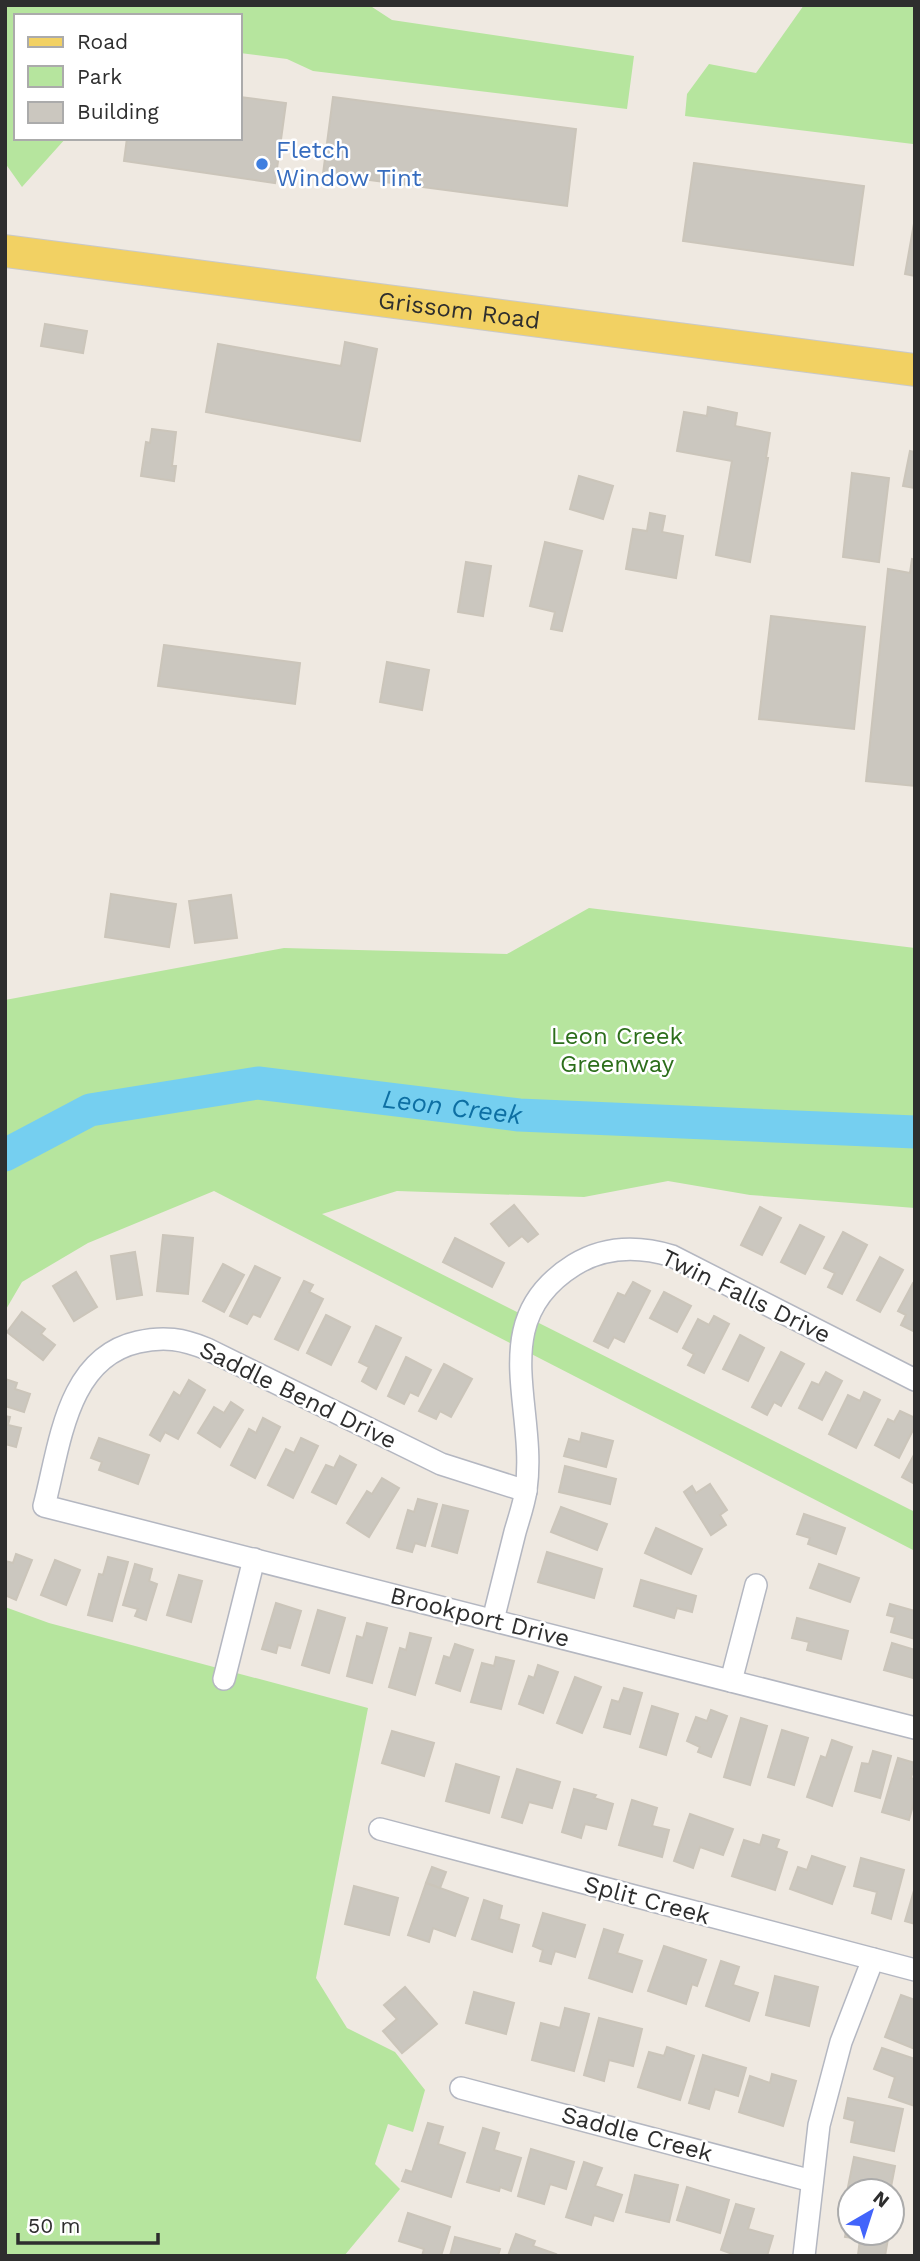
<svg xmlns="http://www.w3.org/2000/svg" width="920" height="2261" font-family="'Work Sans',sans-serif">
<rect width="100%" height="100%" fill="#efe9e1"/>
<!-- green -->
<g fill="#b6e59e">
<polygon points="5,5 369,5 392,20 634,56 627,109 313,71 287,59 240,53 240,16 16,16 16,138 66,138 22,187 5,163"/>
<polygon points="804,5 915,5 915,142 913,144 685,116 687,94 709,64 756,73"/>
<polygon points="589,908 915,948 915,1208 750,1195 668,1181 584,1197 397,1191 322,1214 915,1512 915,1551 214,1191 88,1243 22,1282 5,1311 5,1000 284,948 507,954"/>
<polygon points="5,1607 49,1623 368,1708 316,1978 347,2028 395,2052 425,2090 413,2132 388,2124 375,2164 400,2189 344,2256 5,2256"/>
</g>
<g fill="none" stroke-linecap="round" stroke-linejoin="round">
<!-- river -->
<path stroke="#75cff0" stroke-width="33" id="s1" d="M 5,1155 L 90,1110 L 258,1083 L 519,1115 L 915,1132"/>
</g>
<!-- building -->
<g fill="#cbc7bf" stroke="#cbc5ba" stroke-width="2">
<polygon points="240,97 286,103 275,183 124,161 127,138 240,138"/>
<polygon points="333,97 576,129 567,206 323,174"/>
<polygon points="694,163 864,186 853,265 683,241"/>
<polygon points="915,218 915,276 905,274"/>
<polygon points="45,324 87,331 83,353 41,346"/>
<polygon points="345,342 377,349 360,441 206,412 218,344 341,366"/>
<polygon points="708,407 737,413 735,426 770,433 766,458 768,458 750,562 716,555 732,461 677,451 684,412 707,416"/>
<polygon points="152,429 176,432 172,466 176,466 174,481 141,476 146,442 150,443"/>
<polygon points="910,451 915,452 915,488 903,486"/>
<polygon points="852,473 889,478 879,562 843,557"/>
<polygon points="579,476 613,486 603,519 570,509"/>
<polygon points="650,513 665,516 662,532 683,536 676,578 626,569 633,529 647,531"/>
<polygon points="545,542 582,551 562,631 551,629 555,612 530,606"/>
<polygon points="912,559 915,560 915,786 866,781 888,569 910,573"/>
<polygon points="466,562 491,566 483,616 458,612"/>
<polygon points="771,616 865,627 854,729 759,719"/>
<polygon points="164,645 300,663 295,704 158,686"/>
<polygon points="387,662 429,670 422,710 380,702"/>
<polygon points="111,894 176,904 169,947 105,937"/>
<polygon points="231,895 237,938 195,943 189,901"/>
<polygon points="514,1205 538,1234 528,1242 522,1236 509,1246 491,1224"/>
<polygon points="760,1207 781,1218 762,1255 741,1245"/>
<polygon points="800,1225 824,1237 805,1274 781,1262"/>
<polygon points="843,1232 867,1245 842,1294 828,1287 835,1273 824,1268"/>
<polygon points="163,1235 193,1238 188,1294 157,1291"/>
<polygon points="455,1238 504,1263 492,1287 443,1262"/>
<polygon points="135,1252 142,1295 117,1299 111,1256"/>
<polygon points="880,1257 903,1270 880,1312 857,1300"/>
<polygon points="223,1264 244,1275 224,1312 203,1301"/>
<polygon points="255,1266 280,1278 260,1317 253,1314 247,1324 230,1316"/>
<polygon points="76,1272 97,1307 74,1321 53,1286"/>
<polygon points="304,1281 313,1285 309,1292 323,1299 298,1350 275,1339"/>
<polygon points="633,1282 650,1291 624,1342 614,1337 608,1348 594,1341 618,1293 625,1296"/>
<polygon points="913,1283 915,1284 915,1332 901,1325 906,1315 898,1311"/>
<polygon points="664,1292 691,1306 677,1332 650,1318"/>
<polygon points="22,1312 45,1329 41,1334 55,1345 43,1360 7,1332"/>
<polygon points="326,1315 350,1327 331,1365 307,1353"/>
<polygon points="714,1316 729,1324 704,1373 688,1365 694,1354 683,1348 698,1319 709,1325"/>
<polygon points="376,1326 401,1338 376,1389 362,1381 369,1367 359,1362"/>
<polygon points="740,1335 764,1348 748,1381 723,1369"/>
<polygon points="781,1352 804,1364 781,1406 774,1402 767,1415 752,1407"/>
<polygon points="406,1357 431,1370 418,1396 410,1392 404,1404 388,1396"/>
<polygon points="444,1364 472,1379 451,1417 440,1411 436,1419 419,1411"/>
<polygon points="826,1372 842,1381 822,1420 799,1408 812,1382 819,1385"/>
<polygon points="5,1379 17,1383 15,1389 30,1394 24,1412 5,1406"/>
<polygon points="189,1380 205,1390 178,1439 165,1432 160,1441 150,1435 174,1392 180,1396"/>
<polygon points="864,1392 880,1400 856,1448 829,1434 848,1395 860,1401"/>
<polygon points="231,1402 243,1410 220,1447 198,1433 214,1407 224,1413"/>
<polygon points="900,1411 915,1418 915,1426 899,1458 875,1445 888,1419 894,1422"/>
<polygon points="5,1416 10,1417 8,1425 21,1428 16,1447 5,1444"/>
<polygon points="263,1418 280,1427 255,1478 231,1465 249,1429 256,1433"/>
<polygon points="582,1433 613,1441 606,1467 564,1456 569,1439 580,1442"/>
<polygon points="99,1438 149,1455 138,1484 99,1470 102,1462 91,1458"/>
<polygon points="301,1438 318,1446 293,1498 268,1485 286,1449 294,1453"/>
<polygon points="915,1453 915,1484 902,1477"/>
<polygon points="340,1456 356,1465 336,1504 312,1492 326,1465 334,1468"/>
<polygon points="565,1466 616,1479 610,1504 559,1492"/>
<polygon points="382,1478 399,1488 369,1537 347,1523 367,1491 372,1494"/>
<polygon points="710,1484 727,1510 720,1515 726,1525 711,1535 684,1492 692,1486 696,1493"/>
<polygon points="418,1499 437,1504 425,1546 415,1543 412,1552 397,1548 408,1510 414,1512"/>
<polygon points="443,1505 468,1511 457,1553 432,1546"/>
<polygon points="561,1507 607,1524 597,1550 551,1532"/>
<polygon points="804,1514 845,1528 836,1554 808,1544 810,1538 797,1534"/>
<polygon points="656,1528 702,1549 691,1574 645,1553"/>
<polygon points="547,1552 602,1569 594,1598 538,1582"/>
<polygon points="16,1554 32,1560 16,1600 5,1595 5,1561 13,1563"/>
<polygon points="108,1557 128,1562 112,1621 88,1615 99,1574 103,1575"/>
<polygon points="55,1560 80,1570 66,1605 41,1595"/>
<polygon points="135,1564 152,1569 149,1581 157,1584 146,1620 135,1616 138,1609 123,1605"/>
<polygon points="819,1564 859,1578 850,1602 810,1588"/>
<polygon points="179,1575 202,1581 191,1622 167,1615"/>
<polygon points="641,1580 696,1596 692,1612 677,1608 674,1618 634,1606"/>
<polygon points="276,1603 301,1611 290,1648 278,1645 276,1653 262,1649"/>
<polygon points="890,1604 915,1611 915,1639 891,1632 895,1617 887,1615"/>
<polygon points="318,1610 345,1618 329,1673 302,1665"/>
<polygon points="797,1618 848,1631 841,1659 807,1650 809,1642 792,1638"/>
<polygon points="367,1623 387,1628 372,1683 347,1676 357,1636 363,1638"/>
<polygon points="410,1633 431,1638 415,1695 389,1687 400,1648 406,1650"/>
<polygon points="892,1643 915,1650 913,1678 884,1670"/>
<polygon points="455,1644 473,1650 460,1691 436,1683 444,1656 450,1658"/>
<polygon points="496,1657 514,1661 501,1709 471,1702 482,1663 494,1666"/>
<polygon points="538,1665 558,1672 543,1713 519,1704 529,1676 534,1678"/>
<polygon points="575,1677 601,1687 582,1733 557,1723"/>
<polygon points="624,1688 642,1693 630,1734 604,1727 612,1700 619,1702"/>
<polygon points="652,1706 678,1714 666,1755 640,1747"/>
<polygon points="711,1710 727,1716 711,1757 698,1752 700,1747 687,1741 696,1717 707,1721"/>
<polygon points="741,1718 767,1726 750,1785 724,1777"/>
<polygon points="782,1730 808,1738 794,1785 768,1777"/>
<polygon points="392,1731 434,1743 424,1776 382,1763"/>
<polygon points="832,1740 852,1747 832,1806 807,1797 821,1756 826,1758"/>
<polygon points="873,1751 891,1756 880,1798 855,1791 862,1763 869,1764"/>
<polygon points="898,1758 915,1763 911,1778 915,1779 915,1798 909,1820 882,1812"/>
<polygon points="456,1764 499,1777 489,1813 446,1801"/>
<polygon points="517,1769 560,1782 552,1808 529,1802 522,1823 502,1817"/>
<polygon points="574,1789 596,1795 594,1798 613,1804 606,1829 585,1824 581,1838 562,1832"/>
<polygon points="632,1800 657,1808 652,1826 669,1830 662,1857 619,1845"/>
<polygon points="690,1814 733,1829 723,1855 700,1847 693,1868 674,1861"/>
<polygon points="763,1835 779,1840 776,1848 787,1852 775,1890 732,1876 744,1840 760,1845"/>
<polygon points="812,1856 845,1867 832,1904 790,1889 798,1867 807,1870"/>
<polygon points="861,1858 904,1870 891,1919 872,1913 877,1892 854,1886"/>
<polygon points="432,1867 446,1872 440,1888 426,1883"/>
<polygon points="426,1883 468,1898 455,1936 433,1928 429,1942 408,1935"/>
<polygon points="354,1886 398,1898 389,1935 345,1924"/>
<polygon points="915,1887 915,1924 905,1921"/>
<polygon points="484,1900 502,1906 499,1919 519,1925 512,1952 472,1939"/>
<polygon points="543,1913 585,1925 575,1957 555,1951 551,1964 540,1961 543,1950 533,1946"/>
<polygon points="604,1929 623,1935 617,1953 642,1961 632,1992 589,1978"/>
<polygon points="664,1946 706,1960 697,1986 692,1984 686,2004 648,1991"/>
<polygon points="721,1961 739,1967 733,1985 758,1993 749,2021 706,2006"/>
<polygon points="775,1976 818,1987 809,2026 766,2015"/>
<polygon points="405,1987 437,2024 402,2053 383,2031 397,2019 384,2005"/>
<polygon points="474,1992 514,2003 506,2034 466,2023"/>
<polygon points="901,1995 915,2000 915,2049 885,2037"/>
<polygon points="565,2008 589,2014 574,2071 532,2060 541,2023 560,2028"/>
<polygon points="599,2018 642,2029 633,2066 609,2060 604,2081 584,2075"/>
<polygon points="667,2047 694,2056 680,2100 638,2087 649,2052 664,2056"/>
<polygon points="882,2048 915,2059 915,2106 889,2097 895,2077 874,2069"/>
<polygon points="703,2055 746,2068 738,2096 715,2089 709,2109 689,2103"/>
<polygon points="772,2074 796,2081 783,2126 739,2112 750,2076 770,2083"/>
<polygon points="848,2098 903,2109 894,2151 851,2142 855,2121 844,2118"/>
<polygon points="428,2123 443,2127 438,2144 465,2153 451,2197 402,2181 406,2170 412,2172"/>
<polygon points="483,2128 499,2133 494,2150 521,2158 511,2191 500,2187 499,2191 467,2182"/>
<polygon points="531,2149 574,2162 566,2189 550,2184 544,2204 518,2196"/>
<polygon points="854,2157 895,2166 891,2187 884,2186 883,2191 850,2191 850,2203 845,2202"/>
<polygon points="584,2162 602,2168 595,2186 622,2195 613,2221 594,2215 591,2225 566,2217"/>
<polygon points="635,2175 678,2185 669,2222 626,2212"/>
<polygon points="687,2187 729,2200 720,2233 677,2220"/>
<polygon points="736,2204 754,2209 748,2229 773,2236 767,2256 738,2256 721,2250"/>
<polygon points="408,2213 450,2227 441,2256 422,2256 424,2249 399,2241"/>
<polygon points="849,2213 850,2233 889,2233 885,2256 858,2255 860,2239 845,2237"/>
<polygon points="516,2234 535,2241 533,2246 556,2254 555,2256 508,2256"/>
<polygon points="455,2237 500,2249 498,2256 450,2256"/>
</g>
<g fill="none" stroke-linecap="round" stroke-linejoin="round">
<!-- street casing -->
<g stroke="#b4b7c1" stroke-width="24">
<g id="street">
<path d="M 526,1491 L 441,1464 L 207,1349 C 183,1339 164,1336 138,1342 C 66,1358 60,1446 44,1506 L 915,1728"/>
<path d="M 493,1620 C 500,1591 508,1561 515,1532 C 519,1518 524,1504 526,1490 C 538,1407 484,1321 574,1265 C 605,1246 639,1246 672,1256 L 915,1380"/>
<polyline points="224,1679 254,1559"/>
<polyline points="731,1681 756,1585"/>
<polyline points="380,1829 915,1970"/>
<polyline points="461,2088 812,2181"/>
<polyline points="804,2256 819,2125 841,2042 873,1959"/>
</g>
</g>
<!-- primary casing -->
<g stroke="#c9c9c9" stroke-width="34">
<g id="primary">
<path id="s2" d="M 5,251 L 915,370"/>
</g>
</g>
<!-- street -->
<use href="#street" stroke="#fff" stroke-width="21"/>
<!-- primary -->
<use href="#primary" stroke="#f2d163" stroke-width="32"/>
</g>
<!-- markers -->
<circle fill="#3f7fe0" stroke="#fff" stroke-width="2.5" cx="262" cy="164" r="7"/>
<g text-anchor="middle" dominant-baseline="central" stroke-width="5" stroke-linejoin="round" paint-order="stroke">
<!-- shop labels -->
<g font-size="24" fill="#366cbe" stroke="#fff" text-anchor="start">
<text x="276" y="150">Fletch<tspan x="276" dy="28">Window Tint</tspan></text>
</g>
<!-- street labels -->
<g font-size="24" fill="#2e2e2e" stroke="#fff">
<text stroke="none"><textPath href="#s2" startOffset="458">Grissom Road</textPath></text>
<text transform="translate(746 1296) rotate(26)">Twin Falls Drive</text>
<text transform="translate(298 1395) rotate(26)">Saddle Bend Drive</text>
<text transform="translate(480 1617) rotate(14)">Brookport Drive</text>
<text transform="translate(647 1900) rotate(15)">Split Creek</text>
<text transform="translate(637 2134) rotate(15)">Saddle Creek</text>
</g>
<!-- park labels -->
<g font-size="24" fill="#2c6e1b" stroke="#fff">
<text x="617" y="1036">Leon Creek<tspan x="617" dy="28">Greenway</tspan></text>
</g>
<!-- water labels -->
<g font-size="26" font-style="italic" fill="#0d6fa3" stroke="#fff">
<text stroke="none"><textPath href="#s1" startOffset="462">Leon Creek</textPath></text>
</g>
</g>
<!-- border -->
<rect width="920" height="2261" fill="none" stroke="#2e2e2e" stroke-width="14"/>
<!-- legend -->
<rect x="14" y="14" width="228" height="126" fill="#ffffff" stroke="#ababab" stroke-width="2"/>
<rect x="28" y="37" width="35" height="10" fill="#f2d163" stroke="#ababab" stroke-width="2"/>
<text x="77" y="49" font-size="21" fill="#2e2e2e">Road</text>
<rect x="28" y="66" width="35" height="21" fill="#b6e59e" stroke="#ababab" stroke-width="2"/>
<text x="77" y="84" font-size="21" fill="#2e2e2e">Park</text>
<rect x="28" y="102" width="35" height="21" fill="#cbc7bf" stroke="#ababab" stroke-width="2"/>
<text x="77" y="119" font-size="21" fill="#2e2e2e">Building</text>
<!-- north arrow -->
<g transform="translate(871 2212) rotate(39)"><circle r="33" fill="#ffffff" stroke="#ababab" stroke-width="2"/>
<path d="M0-5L12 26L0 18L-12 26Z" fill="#4264fb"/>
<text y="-10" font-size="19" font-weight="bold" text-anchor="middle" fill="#2e2e2e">N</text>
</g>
<!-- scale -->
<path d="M18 2233v10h140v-10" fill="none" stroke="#2e2e2e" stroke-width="3.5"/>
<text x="28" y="2233" font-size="21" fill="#2e2e2e" stroke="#ffffff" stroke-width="5" paint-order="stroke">50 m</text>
</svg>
